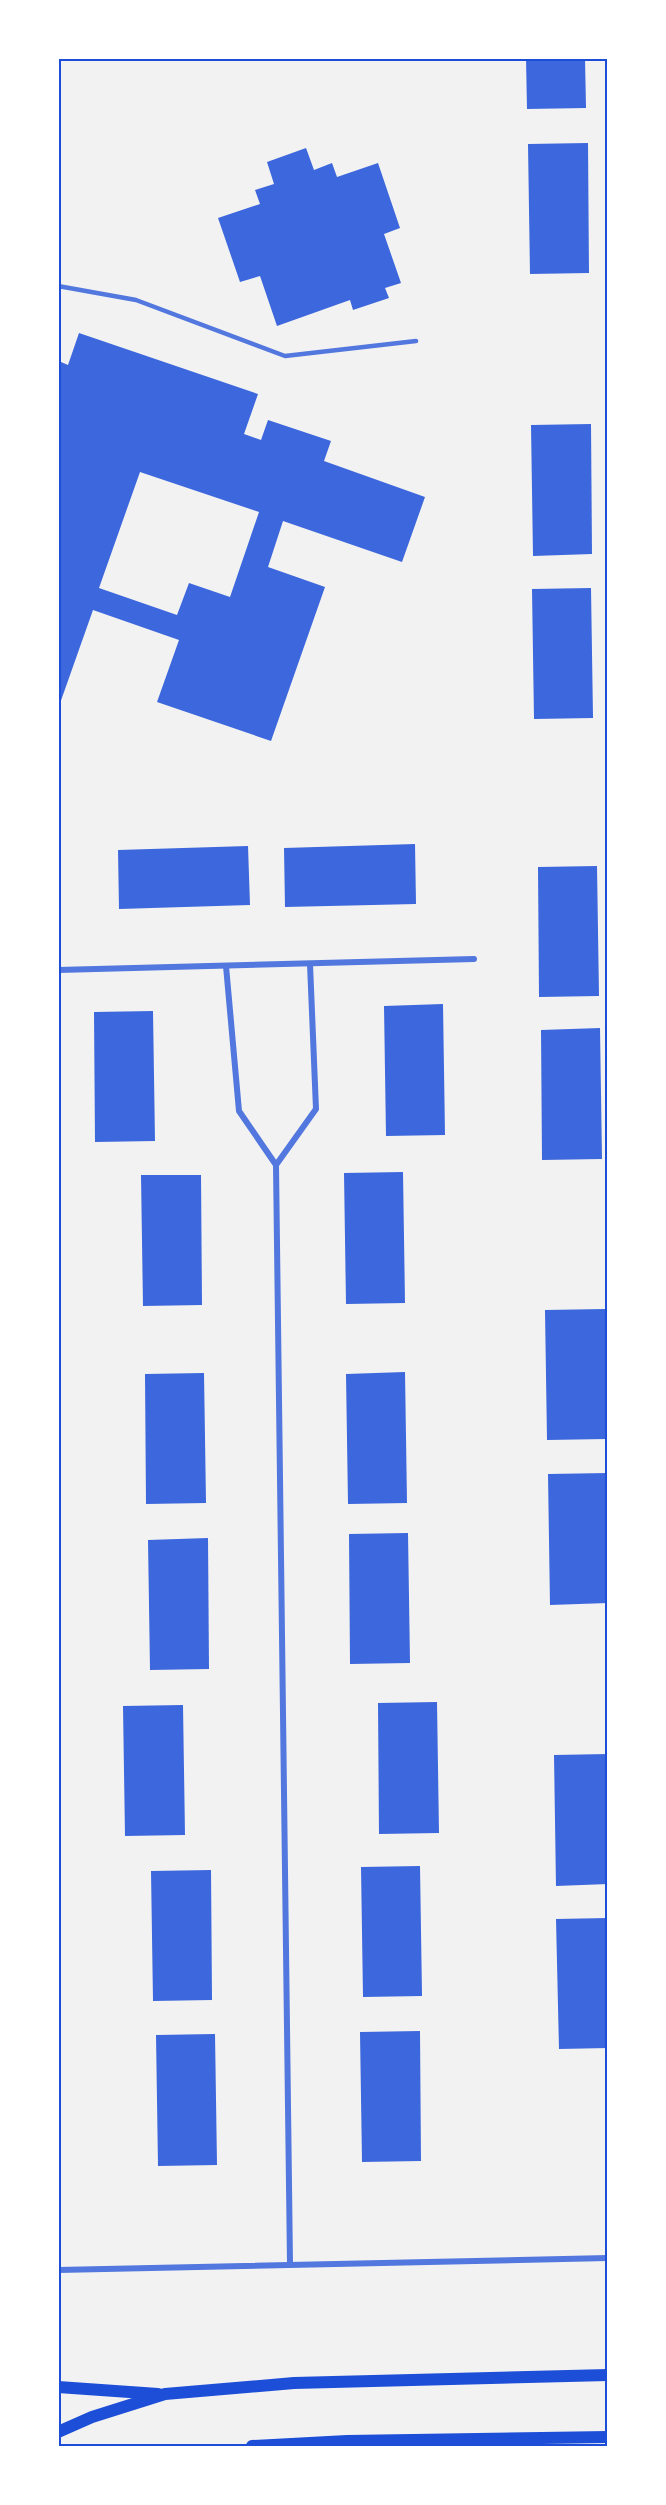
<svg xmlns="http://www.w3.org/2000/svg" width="666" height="2505" font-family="Ubuntu,sans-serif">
<rect width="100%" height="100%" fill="#f2f2f2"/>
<!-- building -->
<g fill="#3d67dc" fill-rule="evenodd">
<polygon points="526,58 585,58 586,108 527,109"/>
<polygon points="588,143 589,273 530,274 528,144"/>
<polygon points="306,148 314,170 332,163 337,177 378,163 400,228 384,234 401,283 385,288 389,298 353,310 350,300 277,326 260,276 240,282 218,218 260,204 255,190 274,184 267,162"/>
<path d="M 79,333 L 258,394 L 244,434 L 261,440 L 268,420 L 331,441 L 324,461 L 425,497 L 402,562 L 283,521 L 268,567 L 325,587 L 271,741 L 157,702 L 179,640 L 93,610 L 58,709 L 58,370 L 61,362 L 68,365 ZM 140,472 L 259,512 L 230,597 L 189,583 L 177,615 L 99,588 Z"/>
<polygon points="591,424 592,554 533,556 531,425"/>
<polygon points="591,588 593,718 534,719 532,589"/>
<polygon points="415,844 416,904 285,907 284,848"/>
<polygon points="248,846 250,905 119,909 118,850"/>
<polygon points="597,866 599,996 539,997 538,867"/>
<polygon points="443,1004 445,1135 386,1136 384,1006"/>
<polygon points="153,1011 155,1141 95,1142 94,1012"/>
<polygon points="600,1028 602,1159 542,1160 541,1030"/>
<polygon points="403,1172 405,1303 346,1304 344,1173"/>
<polygon points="141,1175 201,1175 202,1305 143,1306"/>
<polygon points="605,1309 606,1439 547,1440 545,1310"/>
<polygon points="405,1372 407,1503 348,1504 346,1374"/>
<polygon points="204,1373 206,1503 146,1504 145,1374"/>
<polygon points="608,1473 608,1603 550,1605 548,1474"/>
<polygon points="408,1533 410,1663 350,1664 349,1534"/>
<polygon points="208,1538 209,1669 150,1670 148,1540"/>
<polygon points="437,1702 439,1833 379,1834 378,1703"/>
<polygon points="183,1705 185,1835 125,1836 123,1706"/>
<polygon points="608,1754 608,1884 556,1886 554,1755"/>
<polygon points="420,1866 422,1996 363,1997 361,1867"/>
<polygon points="211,1870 212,2000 153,2001 151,1871"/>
<polygon points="608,1918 608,2048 559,2049 556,1919"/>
<polygon points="420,2031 421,2161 362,2162 360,2032"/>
<polygon points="215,2034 217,2165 158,2166 156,2035"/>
</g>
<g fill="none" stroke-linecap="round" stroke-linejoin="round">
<!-- service -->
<polyline stroke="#5277de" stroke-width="4.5" points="58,286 136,300 285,356 416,341"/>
<!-- minor -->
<g stroke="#5277de" stroke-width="6">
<polyline points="226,966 239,1111 276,1165 316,1109 310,964"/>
<polyline points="58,970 474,959"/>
<polyline points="276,1165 290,2263"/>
<polyline points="58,2270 608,2258"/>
</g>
<!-- secondary -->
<g stroke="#1d4ed8" stroke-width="12">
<polyline points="58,2387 158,2394"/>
<polyline points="58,2432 92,2417 165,2394 294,2383 608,2375"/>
<polyline points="252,2446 347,2441 608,2437"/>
</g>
</g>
<!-- border -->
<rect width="666" height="2505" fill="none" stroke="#ffffff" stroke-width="120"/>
<rect x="60" y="60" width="546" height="2385" fill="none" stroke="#1d4ed8" stroke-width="2"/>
</svg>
